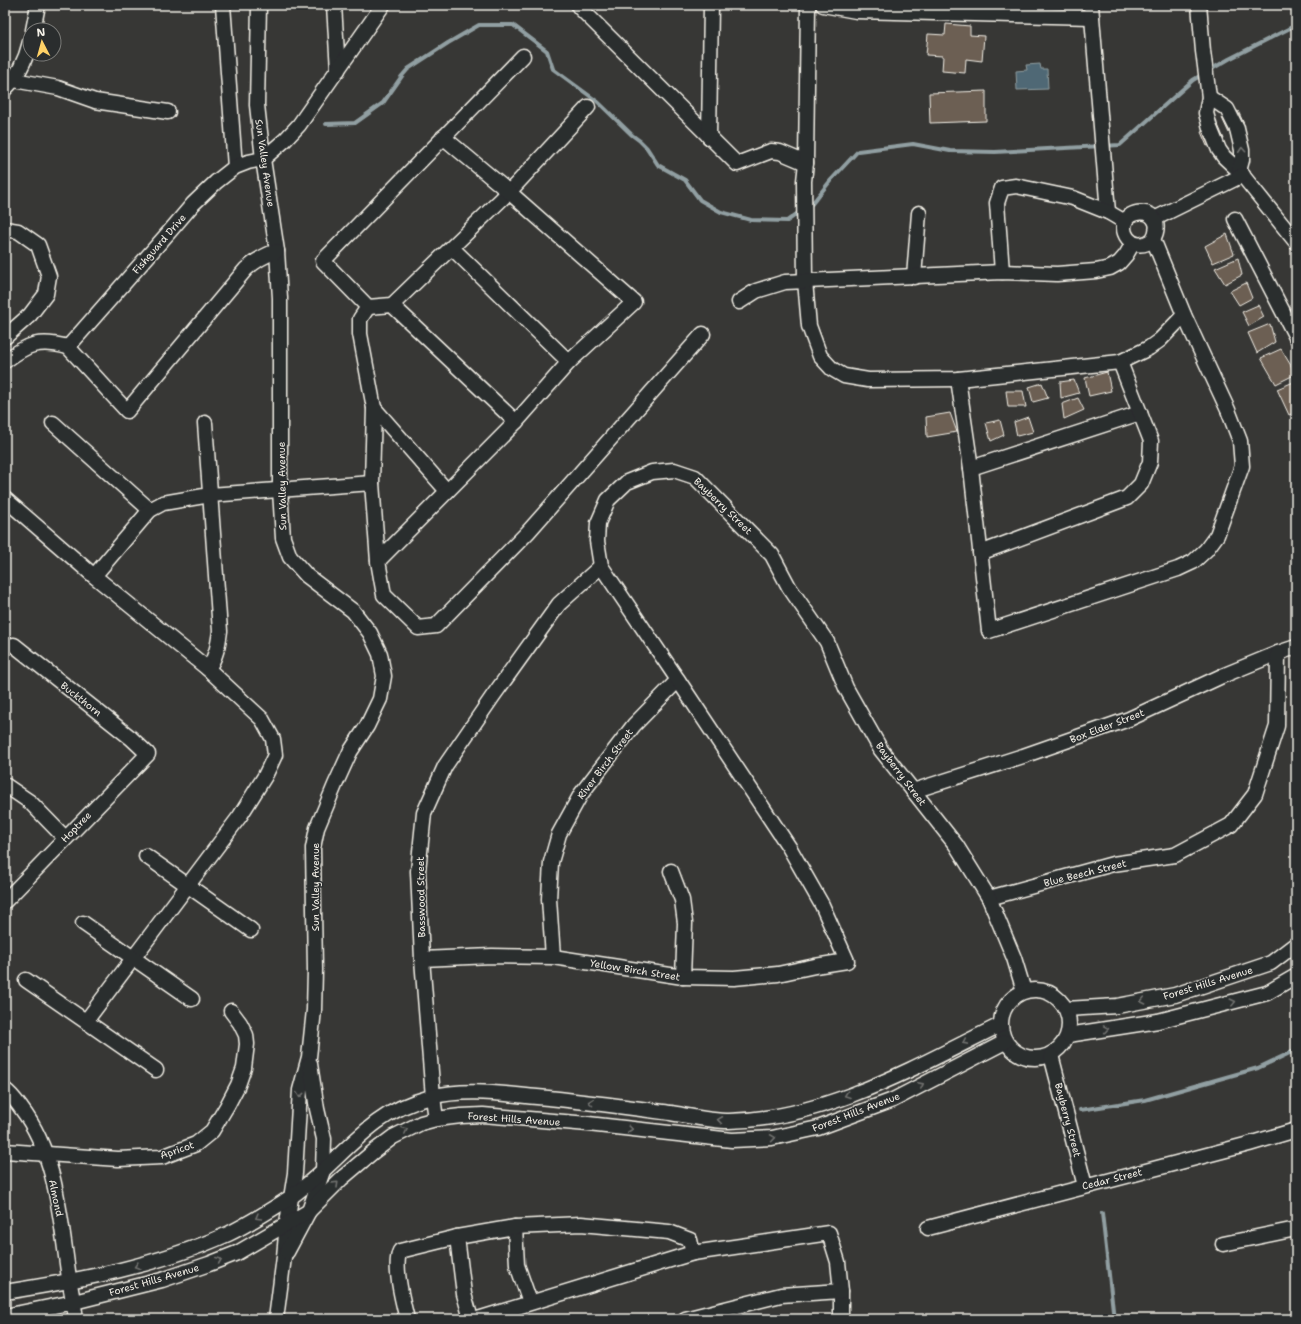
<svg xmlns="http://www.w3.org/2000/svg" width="1301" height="1324" font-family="'Shantell Sans',sans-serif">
<rect width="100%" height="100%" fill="#373735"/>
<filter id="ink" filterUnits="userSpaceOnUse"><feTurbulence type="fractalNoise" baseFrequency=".025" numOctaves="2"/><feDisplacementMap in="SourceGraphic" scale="8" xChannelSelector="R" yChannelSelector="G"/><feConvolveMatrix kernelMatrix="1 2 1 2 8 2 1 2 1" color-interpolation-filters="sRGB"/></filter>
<g filter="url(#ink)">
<!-- water -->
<polygon fill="#4f6874" stroke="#919fa2" points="1040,64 1041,69 1047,69 1048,89 1017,90 1016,71 1027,70 1026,65"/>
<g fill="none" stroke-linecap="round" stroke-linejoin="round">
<!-- stream -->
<g stroke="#919fa2" stroke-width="4">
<polyline points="326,124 355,123 383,103 402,76 408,69 448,43 479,25 513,25 547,51 553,69 598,102 632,135 640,141 647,148 658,165 685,180 700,200 721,212 751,220 787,221 801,211"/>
<polyline points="807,207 811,205 831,180 858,151 913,144 950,151 995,152 1120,145 1193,80 1229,59 1294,26 1296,24"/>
<polyline points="1080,1110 1145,1100 1258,1068 1296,1050"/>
<polyline points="1102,1213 1114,1319"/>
</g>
</g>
<!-- building -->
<g fill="#6c5e53" stroke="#f4f1e8">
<polygon points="946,24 970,26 970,35 984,36 982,61 966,59 965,73 942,71 943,56 926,55 928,34 945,35"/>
<polygon points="986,91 986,121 930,123 929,93"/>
<polygon points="1238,111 1245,126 1229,133 1222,118"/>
<polygon points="1218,125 1224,139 1207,146 1201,132"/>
<polygon points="1227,234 1234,254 1213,263 1205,246"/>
<polygon points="1238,258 1242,275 1225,284 1215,268"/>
<polygon points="1246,283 1252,298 1239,305 1230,291"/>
<polygon points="1258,305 1264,317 1249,326 1242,312"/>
<polygon points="1270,324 1275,342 1257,353 1248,333"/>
<polygon points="1281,349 1296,374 1276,384 1261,358"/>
<polygon points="1107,372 1111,391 1089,396 1085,378"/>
<polygon points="1074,380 1079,393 1061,398 1060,382"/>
<polygon points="1296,381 1296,412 1289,415 1277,389"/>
<polygon points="1042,383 1048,398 1033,402 1029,387"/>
<polygon points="1006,391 1023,391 1026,407 1008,407"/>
<polygon points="1078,398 1084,410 1064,419 1062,404"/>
<polygon points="950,413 957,432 927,437 926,417"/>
<polygon points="1028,417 1033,432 1017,436 1014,422"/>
<polygon points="1000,420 1004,435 991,441 986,423"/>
</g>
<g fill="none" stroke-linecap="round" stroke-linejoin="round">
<!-- minor casing -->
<g stroke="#f4f1e8" stroke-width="17">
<g id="minor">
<polyline points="223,5 235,167"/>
<polyline points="259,5 257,105 263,159 277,251 280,298 280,490 283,538 290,557 307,576 353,611 370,633 380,654 384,676 380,699 367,726 350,752 335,785 317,828 313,848 315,970 314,1010 309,1057 300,1090 295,1173 287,1223 284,1257 276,1319"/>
<polyline points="334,5 338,70"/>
<polyline points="579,5 579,7 737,164 771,151 780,152 806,163"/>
<polyline points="808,5 806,163 804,181 805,281 809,326 820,356 832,369 844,376 868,380 958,379 1120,362 1149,348 1160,340 1184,315"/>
<polyline points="823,5 856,11 1092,17"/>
<polyline points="1091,5 1108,212"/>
<polyline points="1199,5 1203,51 1209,97 1206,113 1210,128 1219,150 1224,157 1239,171 1296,242"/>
<polyline points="33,30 38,5"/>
<polyline points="14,80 58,88 95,101 168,112"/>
<path d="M 5,89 C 18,76 26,59 30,42"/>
<polyline points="1209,97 1227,109 1237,129 1242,150 1242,160 1239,171"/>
<polyline points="709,137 711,5"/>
<polyline points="1154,219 1243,175"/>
<polyline points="1235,219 1296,337"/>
<polyline points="5,229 18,231 38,245 49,276 46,294 30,315 5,337"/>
<polyline points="452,248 569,362"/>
<polyline points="1002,272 997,203 1002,188 1016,186 1073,198 1108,212 1125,222"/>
<polyline points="914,277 919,213"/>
<polyline points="739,302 756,291 785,282 1002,272 1057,274 1096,271 1110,268 1119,263 1126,255 1133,243"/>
<polyline points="392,305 509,192 588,107"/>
<polyline points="368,307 360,319 360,334 374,408 372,483 378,561 384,595 418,628 436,626 528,532 703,334"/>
<polyline points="68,347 170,231 193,204 216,182 235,167 248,162 263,159 285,140 299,125 383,5"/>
<path d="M 5,361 C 28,344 39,339 68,347 L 127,411 L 246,269 C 256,260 265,255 277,251"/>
<path d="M 958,379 L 971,468 L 989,631 L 1178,569 L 1193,562 L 1206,550 L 1217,535 L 1242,466 L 1240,441 L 1228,410 L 1184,315 L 1153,239 C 1159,229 1158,217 1146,213 C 1141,212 1136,212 1131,215 C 1113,227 1133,257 1153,239"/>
<polyline points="374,408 447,491"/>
<polyline points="516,422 392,305 368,307 323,261 523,56"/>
<polyline points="53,423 150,510"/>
<path d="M 205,423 L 220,631 C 218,646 216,657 208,669"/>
<polyline points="971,468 1140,413"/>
<polyline points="5,499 94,576 208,669 262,719 273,739 275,755 265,776 240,816 86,1021"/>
<polyline points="980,553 1127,498 1141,484 1150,462 1151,441 1120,362"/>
<polyline points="378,561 516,422 569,362 634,302 509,192 443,137"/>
<polyline points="94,576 150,510 163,503 210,495 372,483"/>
<polyline points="5,785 30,802 65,838"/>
<polyline points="913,791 1023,756 1129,719 1222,676 1278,653 1296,647"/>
<polyline points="146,856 251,930"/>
<polyline points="671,871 682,900 685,923 683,977"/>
<polyline points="989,898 1113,864 1175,855 1231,825 1255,794 1277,726 1278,653"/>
<polyline points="5,901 148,754 131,738 14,645"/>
<polyline points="83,923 192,999"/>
<polyline points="553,957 549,899 551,862 559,834 581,794 634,725 678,680"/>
<polyline points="422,959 492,956 553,957 683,977 734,978 778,974 815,966 847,961 822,905 789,847 678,680 601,566 597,541 598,523 608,500 627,482 652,472 674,470 695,477 772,555 789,587 827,642 846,688 881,750 956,845 989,898 1014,958 1024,991"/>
<polyline points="26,980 156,1070"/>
<circle cx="1035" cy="1024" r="34"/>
<polyline points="1066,1009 1117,1006 1175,995 1271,963 1296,944"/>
<polyline points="1068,1035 1158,1021 1267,993 1296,976"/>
<polyline points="1051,1055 1085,1186"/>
<path d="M 5,1090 C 12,1095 16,1101 21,1108 C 56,1154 60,1215 68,1271 C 70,1287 74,1303 76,1319"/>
<polyline points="436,1119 433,1097 422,959 418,871 424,813 445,766 493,696 559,604 601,566"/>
<polyline points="5,1151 118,1159 162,1157 196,1144 212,1131 227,1106 238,1085 244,1068 247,1044 246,1035 240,1023 231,1011"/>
<polyline points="515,1227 517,1265 530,1302"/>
<polyline points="928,1228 1249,1144 1296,1130"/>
<polyline points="457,1237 464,1294 471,1319"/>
<polyline points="1223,1244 1296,1229"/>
<polyline points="287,1252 309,1211 323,1171 324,1139 317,1109 310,1064"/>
<path d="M 5,1292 C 81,1280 157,1266 228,1234 C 249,1224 269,1211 288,1199 C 321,1177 346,1145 377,1122 C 393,1110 412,1102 431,1097 C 465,1088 503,1094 537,1097 C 582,1101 626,1107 671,1113 C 689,1116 711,1121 729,1121 C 826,1119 915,1067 1000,1025"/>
<polyline points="5,1316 74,1302 162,1280 209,1264 237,1253 309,1211 341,1179 373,1152 393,1137 421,1123 436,1119 461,1116 483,1115 588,1124 732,1140 772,1138 818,1128 893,1100 1005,1042"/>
<path d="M 407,1319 C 403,1303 393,1265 400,1251 L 457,1237 L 515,1227 L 581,1224 L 669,1232 L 690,1240 L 693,1253"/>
<polyline points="478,1319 693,1253 829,1233 838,1262 841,1291 841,1319"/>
<polyline points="685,1319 781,1295 841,1291"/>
</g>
</g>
<!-- minor -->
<use href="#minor" stroke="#2a2d2e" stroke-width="14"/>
</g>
<!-- one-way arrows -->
<defs><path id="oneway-chevron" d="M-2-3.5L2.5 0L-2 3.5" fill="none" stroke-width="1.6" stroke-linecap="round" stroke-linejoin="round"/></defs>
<g stroke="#71726f">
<use href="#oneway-chevron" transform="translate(1242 150) rotate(-94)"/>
<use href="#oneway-chevron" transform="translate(1143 1001) rotate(168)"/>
<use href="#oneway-chevron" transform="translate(1233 1002) rotate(-14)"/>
<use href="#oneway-chevron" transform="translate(1106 1029) rotate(-9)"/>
<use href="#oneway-chevron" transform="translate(965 1042) rotate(154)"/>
<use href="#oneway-chevron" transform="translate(921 1085) rotate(-27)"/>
<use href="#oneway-chevron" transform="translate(300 1095) rotate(96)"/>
<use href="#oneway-chevron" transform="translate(847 1095) rotate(160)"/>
<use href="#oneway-chevron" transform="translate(591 1102) rotate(-173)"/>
<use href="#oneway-chevron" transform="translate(720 1120) rotate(-172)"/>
<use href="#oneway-chevron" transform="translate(630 1129) rotate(7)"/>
<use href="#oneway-chevron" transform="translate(405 1130) rotate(-27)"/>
<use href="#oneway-chevron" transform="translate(773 1138) rotate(-8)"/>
<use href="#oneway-chevron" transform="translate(336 1184) rotate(-44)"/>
<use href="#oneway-chevron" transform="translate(258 1217) rotate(150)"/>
<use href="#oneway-chevron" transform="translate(219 1260) rotate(-23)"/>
<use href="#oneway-chevron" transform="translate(137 1266) rotate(164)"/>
</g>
</g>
<g text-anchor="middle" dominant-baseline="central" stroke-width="3" stroke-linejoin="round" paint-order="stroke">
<!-- street labels -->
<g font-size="10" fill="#f4f1e8" stroke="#2a2d2e">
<text transform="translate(265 163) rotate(82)">Sun Valley Avenue</text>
<text transform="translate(159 244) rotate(-49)">Fishguard Drive</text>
<text transform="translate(282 486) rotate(-91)">Sun Valley Avenue</text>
<text transform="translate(723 506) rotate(44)">Bayberry Street</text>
<text transform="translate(81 699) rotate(38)">Buckthorn</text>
<text transform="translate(1107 726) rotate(-21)">Box Elder Street</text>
<text transform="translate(605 764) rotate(-53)">River Birch Street</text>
<text transform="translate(901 774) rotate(53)">Bayberry Street</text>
<text transform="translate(76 827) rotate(-46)">Hoptree</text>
<text transform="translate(1085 873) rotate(-14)">Blue Beech Street</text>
<text transform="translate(315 887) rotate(-90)">Sun Valley Avenue</text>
<text transform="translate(421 897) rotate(-91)">Basswood Street</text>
<text transform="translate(635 970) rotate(9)">Yellow Birch Street</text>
<text transform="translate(1208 983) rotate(-17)">Forest Hills Avenue</text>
<text transform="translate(856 1112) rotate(-21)">Forest Hills Avenue</text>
<text transform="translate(514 1119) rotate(4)">Forest Hills Avenue</text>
<text transform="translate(1068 1120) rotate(75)">Bayberry Street</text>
<text transform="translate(177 1150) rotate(-19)">Apricot</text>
<text transform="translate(1112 1179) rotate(-14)">Cedar Street</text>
<text transform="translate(56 1198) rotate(78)">Almond</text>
<text transform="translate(154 1280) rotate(-16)">Forest Hills Avenue</text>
</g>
</g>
<!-- margin -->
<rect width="1301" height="1324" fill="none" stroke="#2a2d2e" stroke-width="20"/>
<rect x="10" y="10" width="1281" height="1304" fill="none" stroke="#f4f1e8" stroke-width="1.5" filter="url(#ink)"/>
<!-- north arrow -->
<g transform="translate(42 42) rotate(354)"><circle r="19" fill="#2a2d2e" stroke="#7b7b78"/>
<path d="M0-3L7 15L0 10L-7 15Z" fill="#ffd166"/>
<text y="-6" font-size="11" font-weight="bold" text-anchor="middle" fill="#f4f1e8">N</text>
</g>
</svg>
